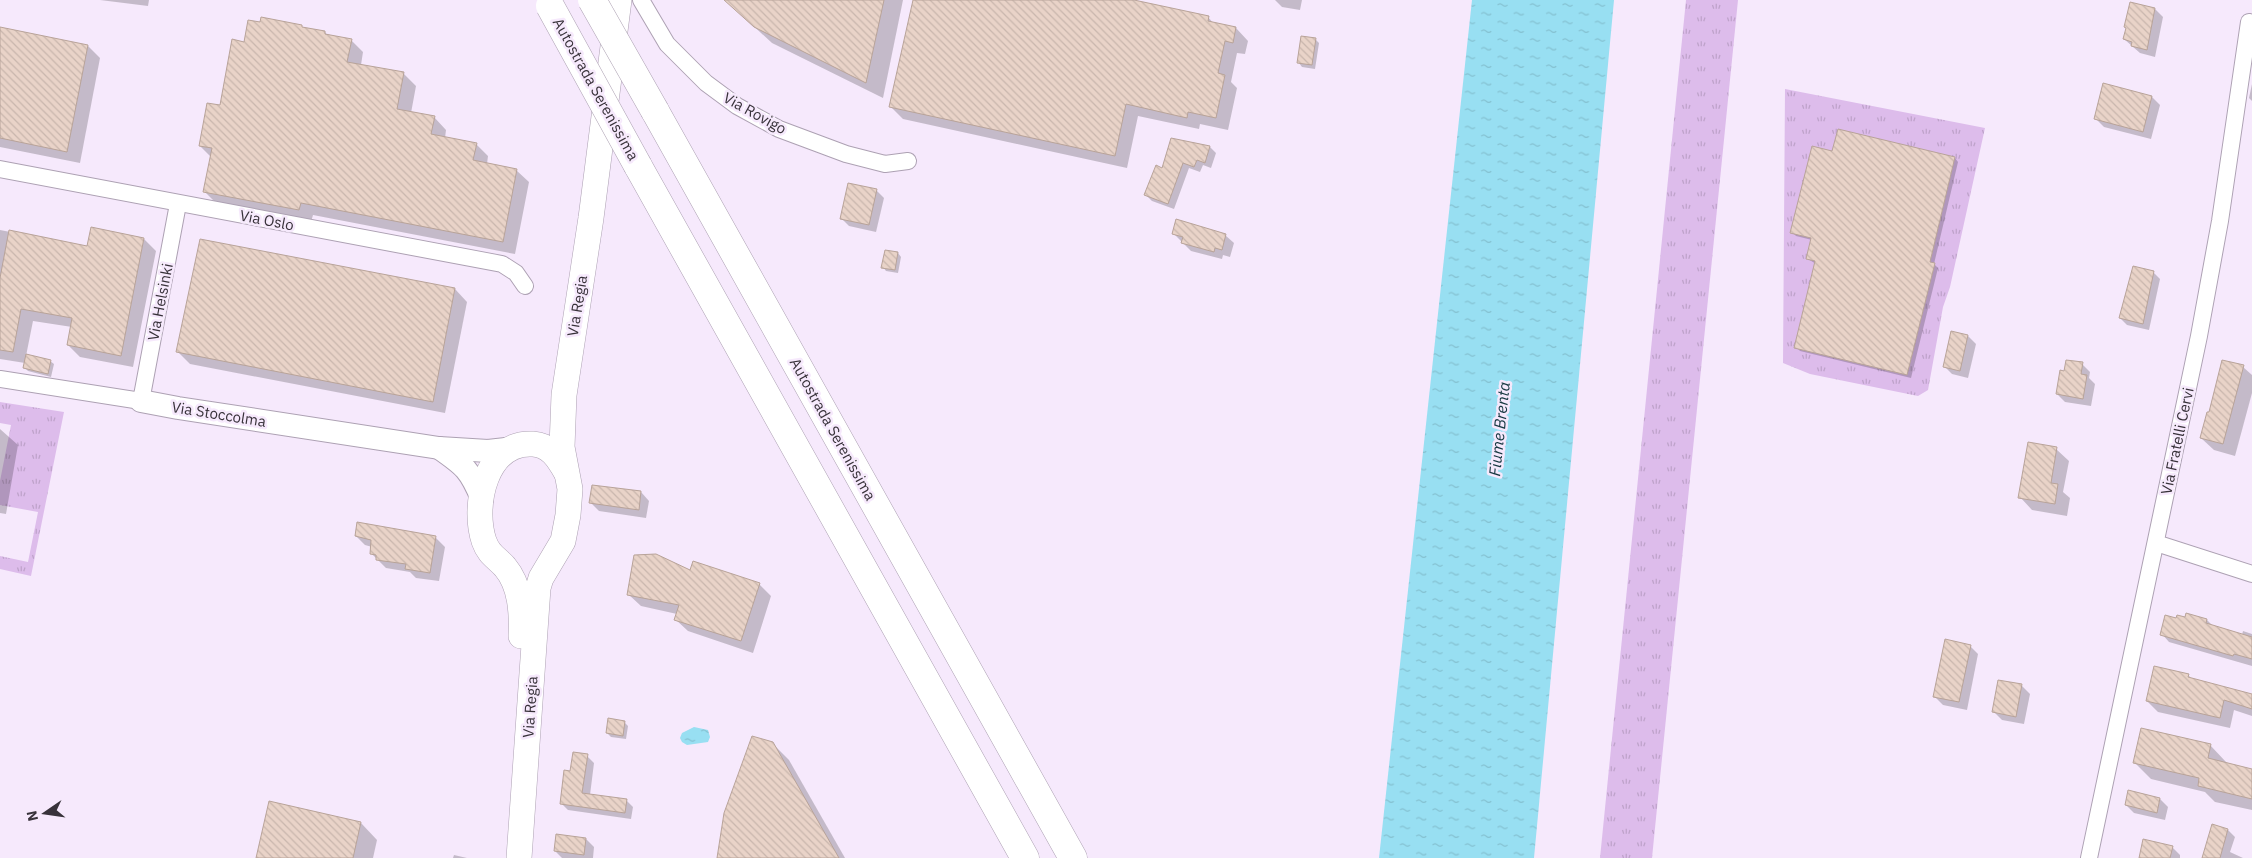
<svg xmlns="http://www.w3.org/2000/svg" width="2252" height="858" font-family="'IBM Plex Sans',sans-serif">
<defs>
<pattern id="grass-tufts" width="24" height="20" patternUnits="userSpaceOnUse" patternTransform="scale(1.25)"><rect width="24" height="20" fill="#ddbceb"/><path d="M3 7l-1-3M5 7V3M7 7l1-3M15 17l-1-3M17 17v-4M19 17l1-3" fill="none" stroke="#bea2ca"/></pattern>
<pattern id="water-ripples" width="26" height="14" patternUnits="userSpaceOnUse" patternTransform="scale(1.25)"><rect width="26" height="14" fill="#98dff2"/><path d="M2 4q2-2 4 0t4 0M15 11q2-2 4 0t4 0" fill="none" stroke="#84c0d0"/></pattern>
<pattern id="building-back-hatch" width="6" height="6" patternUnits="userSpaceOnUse" patternTransform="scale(1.25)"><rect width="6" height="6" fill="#e9d3c8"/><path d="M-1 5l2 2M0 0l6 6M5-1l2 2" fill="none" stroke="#c9b6ad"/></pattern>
</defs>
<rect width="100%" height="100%" fill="#f6e9fc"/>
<!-- grass -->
<g fill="url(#grass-tufts)">
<polygon points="1686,0 1738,0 1652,858 1600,858"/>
<polygon points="1785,89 1985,128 1950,287 1943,307 1928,390 1918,396 1810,374 1783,363"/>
<polygon points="0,402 64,412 31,576 0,569 0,556 28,562 38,512 0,505 0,481 11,425 0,423"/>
</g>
<!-- water -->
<g fill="url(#water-ripples)">
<polygon points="1472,0 1614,0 1534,858 1379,858"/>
<polygon points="694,727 708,730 710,737 708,742 687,745 682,742 680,738 682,733"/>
</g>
<!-- shadow -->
<g fill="#0003">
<polygon points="100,0 149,0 148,6"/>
<polygon points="725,0 903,0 883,98 772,43"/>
<polygon points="914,0 1129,0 1208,17 1214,24 1236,28 1248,41 1245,54 1237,53 1231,82 1237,88 1228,130 1200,124 1199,129 1138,116 1127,168 903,119 891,107"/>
<polygon points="1275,0 1302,0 1300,10 1282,7"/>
<polygon points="2155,9 2163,17 2155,57 2140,53 2124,39 2127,29 2125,27"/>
<polygon points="261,23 301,26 304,29 325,32 328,36 351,40 363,52 361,65 404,74 416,86 411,113 434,117 446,130 445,138 476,144 488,156 487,164 516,170 529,182 515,254 313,215 311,222 217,204 204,191 211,157 200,146 221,106 245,43"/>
<polygon points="0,29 88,46 100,58 80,163 0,147"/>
<polygon points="1315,39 1319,43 1315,69 1302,67 1299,63"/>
<polygon points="2252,84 2252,101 2249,98"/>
<polygon points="2152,97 2160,105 2151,139 2104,127 2096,119"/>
<polygon points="1172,140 1210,147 1216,153 1211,168 1203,165 1200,172 1189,168 1174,209 1152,201 1146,195 1162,169"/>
<polygon points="1833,152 1955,158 1958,162 1934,264 1938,268 1911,378 1800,351 1796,347 1816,264 1808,259 1812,240 1796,236 1792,232"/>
<polygon points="876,190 884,198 876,232 849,226 841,218"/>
<polygon points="0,230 88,247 144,239 156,251 133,367 80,357 68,345 72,327 33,321 26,356 50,361 54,364 51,377 28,371 24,367 25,363 0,359"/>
<polygon points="1174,234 1225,235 1234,243 1230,257 1223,255 1222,259 1191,251"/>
<polygon points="898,253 901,257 898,273 886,271 883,267"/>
<polygon points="2153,272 2160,279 2149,330 2127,325 2120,318"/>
<polygon points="455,289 467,302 445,413 190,364 178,352"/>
<polygon points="1952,333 1968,336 1976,344 1968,378 1952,374 1944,366"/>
<polygon points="2082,364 2090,372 2089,378 2095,384 2091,406 2065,402 2057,394 2065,372"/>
<polygon points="2243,367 2252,375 2252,393 2235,456 2214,450 2201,438"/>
<polygon points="0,429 18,445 6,514 0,513 0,515"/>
<polygon points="2056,449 2069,461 2063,492 2070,498 2067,516 2032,510 2020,497"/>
<polygon points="641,492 649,501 646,518 599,511 591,503"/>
<polygon points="356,536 436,538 445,547 439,581 416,578 410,572 386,568 371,553 372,547 365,545"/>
<polygon points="691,572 759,584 771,596 753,653 688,631 675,619 677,614 641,606 628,594"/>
<polygon points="2177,620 2207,620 2214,627 2242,635 2243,631 2252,634 2252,666 2169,642 2162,634"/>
<polygon points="1970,646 1978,654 1967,710 1943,705 1935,697"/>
<polygon points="2188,675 2192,679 2252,695 2252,716 2234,710 2230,728 2158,712 2147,701"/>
<polygon points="2022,686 2030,694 2024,724 2002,720 1994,712"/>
<polygon points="624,722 628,726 626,739 611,737 607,733"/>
<polygon points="772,743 789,760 845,858 717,858"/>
<polygon points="2210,745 2226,762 2226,764 2252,770 2252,810 2215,802 2205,792 2151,779 2135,763"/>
<polygon points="587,756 594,763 590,795 626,800 633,807 631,819 568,810 561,803 571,772"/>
<polygon points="2160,799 2168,807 2165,820 2134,813 2126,805"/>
<polygon points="361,823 377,840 373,858 257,858"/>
<polygon points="2228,830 2235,837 2230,852 2243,858 2203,858"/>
<polygon points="586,839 594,847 593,858 562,858 555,851"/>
<polygon points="2172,847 2180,855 2180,858 2140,858"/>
<polygon points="454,855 467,858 453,858"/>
</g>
<!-- building -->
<g fill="url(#building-back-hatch)" stroke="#b8a399">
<polygon points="724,0 884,0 866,83 754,27"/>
<polygon points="913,0 1134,0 1209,16 1208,21 1236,27 1233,43 1225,41 1218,73 1225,75 1216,118 1188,112 1187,118 1126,104 1115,156 889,107"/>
<polygon points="2130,2 2155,8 2147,50 2131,46 2132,42 2123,39 2126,28 2124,27"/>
<polygon points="261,17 302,25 302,27 325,31 325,34 352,39 347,62 404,72 397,109 435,116 431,134 477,143 473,160 517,169 503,242 301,203 299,210 203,192 212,148 199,146 207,103 220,105 232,39 244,42 248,20 260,22"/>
<polygon points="0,27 88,45 67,152 0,138"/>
<polygon points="1301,36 1316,38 1312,65 1297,63"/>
<polygon points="2103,83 2152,96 2143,132 2094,119"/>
<polygon points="1838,129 1955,157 1930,262 1935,263 1907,375 1794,348 1815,261 1806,259 1811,238 1790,233 1812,146 1832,151"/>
<polygon points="1171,138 1210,146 1205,163 1197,160 1194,167 1183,163 1168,204 1144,195 1156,165 1162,168"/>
<polygon points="848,183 877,189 869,225 840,219"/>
<polygon points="1176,219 1226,234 1222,250 1215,248 1214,252 1181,243 1183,237 1172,234"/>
<polygon points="91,227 144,238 121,356 67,345 72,318 21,309 13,352 0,350 0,278 9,230 87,246"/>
<polygon points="200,239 455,288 433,402 176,352"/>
<polygon points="885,250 898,252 895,270 881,268"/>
<polygon points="2133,266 2154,271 2143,324 2119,318"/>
<polygon points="1951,331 1968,335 1960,371 1943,367"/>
<polygon points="26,354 51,360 48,374 23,368"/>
<polygon points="2066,360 2083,362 2081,374 2087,375 2083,399 2056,394 2060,370 2064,371"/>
<polygon points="2222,360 2244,365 2223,444 2200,438 2207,412 2209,412"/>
<polygon points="2028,442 2057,447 2051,483 2058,484 2055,504 2018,498"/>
<polygon points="592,485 641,491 639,510 589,503"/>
<polygon points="357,522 436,536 430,573 405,569 406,564 376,560 376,555 370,554 371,540 355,536"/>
<polygon points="656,554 690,570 693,561 760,583 741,641 674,620 679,605 627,595 634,555"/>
<polygon points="2186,613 2207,619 2206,623 2252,637 2252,659 2234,654 2233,656 2160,635 2165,615 2176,618 2177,615 2185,617"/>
<polygon points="1945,639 1971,645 1959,702 1933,697"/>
<polygon points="2154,666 2189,674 2188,677 2252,694 2252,709 2224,700 2220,718 2146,701"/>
<polygon points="1998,680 2022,684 2016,717 1992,712"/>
<polygon points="608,718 625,721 623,736 606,733"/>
<polygon points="2141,728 2211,744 2208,758 2252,769 2252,799 2198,786 2199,778 2133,763"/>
<polygon points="752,736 773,742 839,858 717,858 724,813"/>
<polygon points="573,752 588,754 582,793 627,799 625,813 560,804 564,770 570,771"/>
<polygon points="2128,790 2160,798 2157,813 2125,805"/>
<polygon points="269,801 361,822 353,858 256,858"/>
<polygon points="2212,824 2228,829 2220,858 2202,858"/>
<polygon points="556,834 586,838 584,855 554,851"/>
<polygon points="2143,839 2173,846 2170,858 2139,858"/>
</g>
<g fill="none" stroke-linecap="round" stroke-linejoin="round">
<!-- street casing -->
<g stroke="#ada1b3" stroke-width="18">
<g id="street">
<polyline points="641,0 667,44 706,83 737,106 779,129 846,154 885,164 908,161"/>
<polyline points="0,169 502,264 516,273 525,286"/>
<polyline points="0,379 141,401 178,204"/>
<polyline points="2156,543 2252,574"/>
<polyline points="2089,858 2199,336 2220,221 2249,22"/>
</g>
</g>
<!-- secondary casing -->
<g stroke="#ada1b3" stroke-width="24">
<g id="secondary">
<polyline points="141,401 178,408 439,448 488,451 506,449"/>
<path d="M 439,448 C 465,466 470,470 482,499"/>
</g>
</g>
<!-- primary casing -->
<g stroke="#ada1b3" stroke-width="26">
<g id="primary">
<path d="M 521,636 C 522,613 521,586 505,567 C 496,557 489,555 484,541 C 472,505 486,441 533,444 C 550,445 558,458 566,472"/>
<polyline points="519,858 538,588 541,578 563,541 568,515 570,489 562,447 564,395 591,218 619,0"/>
</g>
</g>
<!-- highway casing -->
<g stroke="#ada1b3" stroke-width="29">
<g id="highway">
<polyline points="655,111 1073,858"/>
<polyline points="638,166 1025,858"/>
</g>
</g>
<!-- street -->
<use href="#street" stroke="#fff" stroke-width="16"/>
<!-- secondary -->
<use href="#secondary" stroke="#fff" stroke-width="22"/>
<!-- primary -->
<use href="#primary" stroke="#fff" stroke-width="25"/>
<!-- highway -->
<use href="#highway" stroke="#fff" stroke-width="28"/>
<!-- highway-bridge casing -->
<g stroke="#ada1b3" stroke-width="29" stroke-linecap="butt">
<g id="highway-bridge">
<polyline points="592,0 655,111"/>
<polyline points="550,6 638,166"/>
</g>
</g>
<!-- highway-bridge -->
<use href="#highway-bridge" stroke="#fff" stroke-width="28"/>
</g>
<g text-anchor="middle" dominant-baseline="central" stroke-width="5" stroke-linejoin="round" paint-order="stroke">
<!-- street labels -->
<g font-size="15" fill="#38323a" stroke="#f6e9fc">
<text transform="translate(596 89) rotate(61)">Autostrada Serenissima</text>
<text transform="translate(755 113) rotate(29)">Via Rovigo</text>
<text transform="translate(267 220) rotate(11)">Via Oslo</text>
<text transform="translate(160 302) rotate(-79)">Via Helsinki</text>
<text transform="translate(577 306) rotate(-81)">Via Regia</text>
<text transform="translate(219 414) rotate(9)">Via Stoccolma</text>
<text transform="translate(833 429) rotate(61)">Autostrada Serenissima</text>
<text transform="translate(2177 441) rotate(-78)">Via Fratelli Cervi</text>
<text transform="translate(530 707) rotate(-86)">Via Regia</text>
</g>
<!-- water labels -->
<g font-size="16" font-style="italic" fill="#163841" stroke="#f6e9fc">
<text transform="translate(1499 429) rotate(-84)">Fiume Brenta</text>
</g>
</g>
<!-- north arrow -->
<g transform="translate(45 813) rotate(257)" stroke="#f6e9fc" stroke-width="4" paint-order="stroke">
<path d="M0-4L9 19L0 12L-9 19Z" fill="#38323a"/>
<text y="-8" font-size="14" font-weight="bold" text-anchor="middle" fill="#38323a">N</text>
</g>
</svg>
